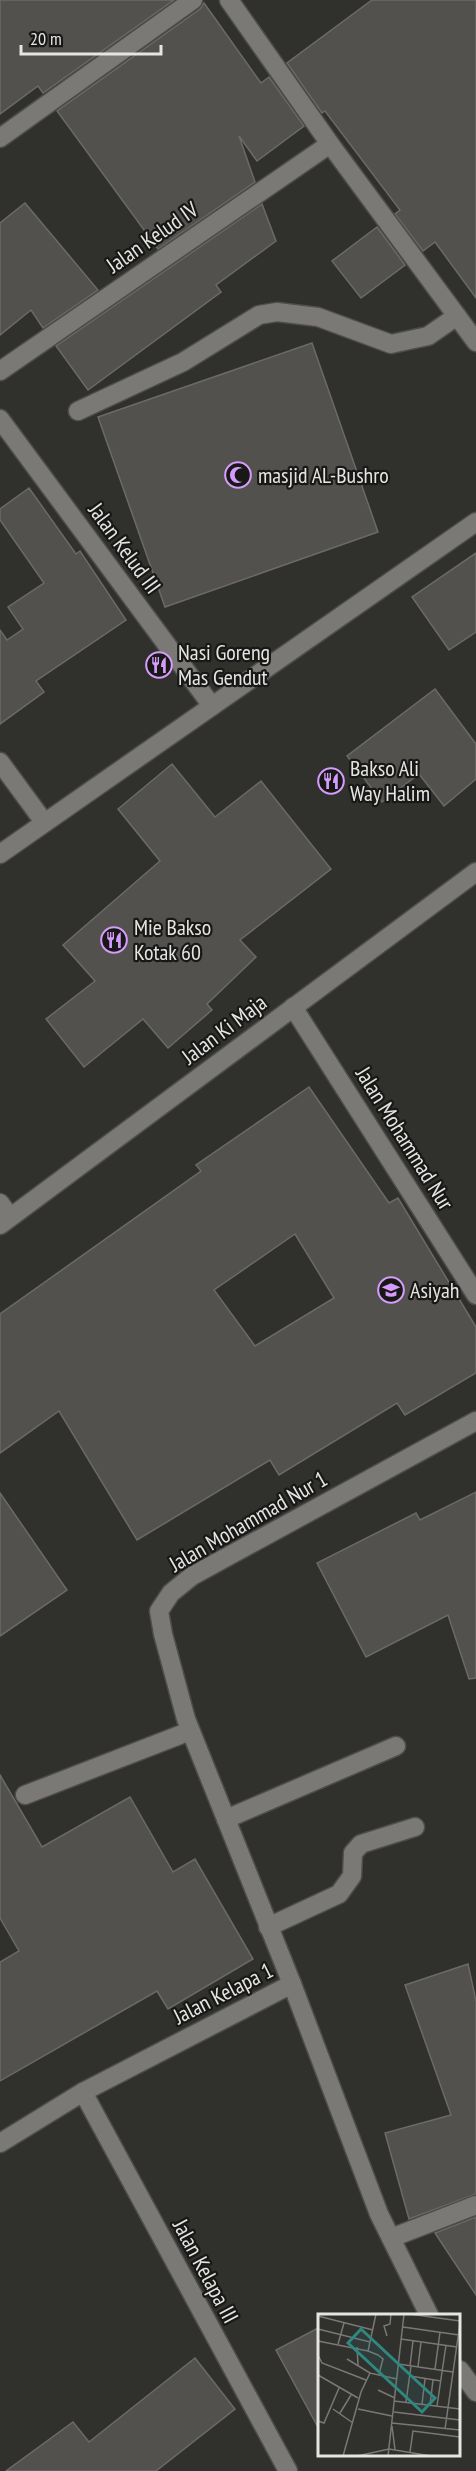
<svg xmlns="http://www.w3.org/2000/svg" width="476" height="2471" font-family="'PT Sans Narrow',sans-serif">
<rect width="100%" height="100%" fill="#30302d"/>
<!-- building -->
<g fill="#52514e" stroke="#6b6a67" stroke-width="1.5" fill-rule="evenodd">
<polygon points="0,0 174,0 43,93 38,86 0,114"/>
<polygon points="372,0 476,0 476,298 435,242 423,251 395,214 400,210 325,111 322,113 287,63"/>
<polygon points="204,3 261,83 269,77 304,126 257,161 239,136 255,182 158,249 57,111 200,9"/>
<polygon points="25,203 98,290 43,328 31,310 0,335 0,223"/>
<polygon points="262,204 276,241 216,285 221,292 88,390 56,346"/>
<polygon points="377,227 405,265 361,298 332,261"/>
<polygon points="312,343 378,532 165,607 98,417"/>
<polygon points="29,488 76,554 80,551 126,620 36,681 44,692 0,724 0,630 7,640 23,629 8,607 44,583 0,520 0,509"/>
<polygon points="476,553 476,632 449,650 412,597"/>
<polygon points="435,689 476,744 476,779 444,806 419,774 382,802 347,756"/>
<polygon points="172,764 215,817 261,781 331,869 240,940 256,957 207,1004 212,1010 168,1048 143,1019 84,1067 46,1019 95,981 63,945 160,861 118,809"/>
<path d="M 309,1087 L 389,1203 L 398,1198 L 476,1327 L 476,1373 L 405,1415 L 397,1403 L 279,1475 L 270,1460 L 137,1540 L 59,1411 L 0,1453 L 0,1314 L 201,1171 L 196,1165 ZM 295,1234 L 334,1298 L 255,1346 L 214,1290 Z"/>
<polygon points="476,1492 476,1678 469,1679 448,1615 366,1657 317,1563 416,1513 420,1520"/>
<polygon points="0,1493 67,1590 0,1636"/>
<polygon points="0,1775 42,1847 130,1797 173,1872 195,1859 253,1959 168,2009 157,1991 0,2081 0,1962 19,1951 0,1918"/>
<polygon points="468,1964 476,2001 476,2194 409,2219 385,2133 451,2115 405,1985"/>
<polygon points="476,2217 476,2295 435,2233"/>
<polygon points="320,2327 320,2431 276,2350"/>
<polygon points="195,2358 235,2409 156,2471 6,2471 73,2422 89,2442"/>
</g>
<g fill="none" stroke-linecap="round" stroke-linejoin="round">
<!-- lane casing -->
<g stroke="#4e4d4b" stroke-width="21">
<polyline id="lane" points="78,411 183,362 259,315 277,312 318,317 391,344 428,336 457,316"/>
</g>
<!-- street casing -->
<g stroke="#4e4d4b" stroke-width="21">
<g id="street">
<polyline points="229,0 330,144 476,342"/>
<polyline points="0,138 193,0"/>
<polyline points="0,371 330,144"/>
<polyline points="0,419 212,706"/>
<polyline points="0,762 44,822"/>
<polyline points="0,854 476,522"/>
<polyline points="293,1007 476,1295"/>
<polyline points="0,1203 10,1217"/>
<polyline points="25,1795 190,1731"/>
<polyline points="226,1819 396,1746"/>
<polyline points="268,1927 339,1894 352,1876 353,1853 361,1844 415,1827"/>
<polyline points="292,1984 379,2214 429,2315"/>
<polyline points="83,2092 288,2471"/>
<polyline points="0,2143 83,2092 292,1984 186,1719 163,1634 159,1611 171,1593 192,1576 476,1421"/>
<polyline points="391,2238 476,2205"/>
<polyline points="460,2370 476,2392"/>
</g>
</g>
<!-- secondary casing -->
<g stroke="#4e4d4b" stroke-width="21">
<polyline id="secondary" points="0,1225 476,872"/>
</g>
<!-- lane -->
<use href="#lane" stroke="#7a7976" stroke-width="18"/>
<!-- street -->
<use href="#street" stroke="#7a7976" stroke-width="18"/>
<!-- secondary -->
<use href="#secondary" stroke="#7a7976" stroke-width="18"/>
</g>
<!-- icons -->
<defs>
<g id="mosque-ring" transform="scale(1.35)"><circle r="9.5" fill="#181816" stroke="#d59cfb" stroke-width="1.5"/><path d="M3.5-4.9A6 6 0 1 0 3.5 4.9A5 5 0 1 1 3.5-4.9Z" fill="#d59cfb"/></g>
<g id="restaurant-ring" transform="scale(1.35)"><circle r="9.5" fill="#181816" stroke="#d59cfb" stroke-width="1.5"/><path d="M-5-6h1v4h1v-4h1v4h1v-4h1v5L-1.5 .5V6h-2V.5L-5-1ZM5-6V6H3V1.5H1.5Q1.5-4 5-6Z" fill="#d59cfb"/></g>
<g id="school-ring" transform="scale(1.35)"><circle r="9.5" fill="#181816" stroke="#d59cfb" stroke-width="1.5"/><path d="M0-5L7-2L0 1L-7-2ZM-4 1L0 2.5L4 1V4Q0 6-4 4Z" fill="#d59cfb"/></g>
</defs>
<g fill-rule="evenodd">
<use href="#mosque-ring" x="238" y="475"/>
<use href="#restaurant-ring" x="159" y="665"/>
<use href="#restaurant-ring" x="331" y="781"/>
<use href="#restaurant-ring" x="114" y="940"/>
<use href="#school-ring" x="391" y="1290"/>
</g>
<g text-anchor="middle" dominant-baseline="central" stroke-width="4.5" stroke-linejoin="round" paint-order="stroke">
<!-- street labels -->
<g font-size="22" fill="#e6e5e4" stroke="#181816">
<text transform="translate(152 237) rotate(-35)">Jalan Kelud IV</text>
<text transform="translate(125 548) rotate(54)">Jalan Kelud III</text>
<text transform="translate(224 1029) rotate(-37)">Jalan Ki Maja</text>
<text transform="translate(405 1138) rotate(58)">Jalan Mohammad Nur</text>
<text transform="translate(248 1521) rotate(-30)">Jalan Mohammad Nur 1</text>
<text transform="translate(223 1993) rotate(-27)">Jalan Kelapa 1</text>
<text transform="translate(206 2271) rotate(62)">Jalan Kelapa III</text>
</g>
<!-- poi labels -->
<g font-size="22" fill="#e6e5e4" stroke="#181816" text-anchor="start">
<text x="258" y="475">masjid AL-Bushro</text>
<text x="178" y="652">Nasi Goreng<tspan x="178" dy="25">Mas Gendut</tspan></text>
<text x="350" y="768">Bakso Ali<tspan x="350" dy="25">Way Halim</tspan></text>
<text x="134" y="927">Mie Bakso<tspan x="134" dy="25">Kotak 60</tspan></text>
<text x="410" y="1290">Asiyah</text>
</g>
</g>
<!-- overview -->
<g transform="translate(318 2314)">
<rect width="142" height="142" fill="#30302d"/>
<path fill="none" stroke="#797876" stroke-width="1.5" d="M 58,0 L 50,37 L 60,41M 91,0 L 142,7M 0,2 L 55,16M 85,13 L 141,21M 0,15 L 52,28M 69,22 L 66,12 L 72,10 L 73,0M 83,25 L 139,33M 0,27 L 50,37M 20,30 L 26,9M 39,33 L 40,51M 0,41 L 4,49 L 48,66M 60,41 L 65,45 L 61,60M 29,45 L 52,59M 80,50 L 135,58M 92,52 L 95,27M 100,53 L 103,28M 117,55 L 122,18M 0,61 L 40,84M 92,62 L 123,67M 60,76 L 77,84M 76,87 L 142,95M 88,88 L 93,52M 104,90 L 107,65M 112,91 L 115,66M 119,92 L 128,31M 15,95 L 35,109M 40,95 L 74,102M 76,98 L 142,106M 22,99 L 33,81M 0,107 L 6,109 L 21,74M 74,109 L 142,116M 74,112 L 77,136M 127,115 L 142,9M 92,138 L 95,117 L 142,123M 25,142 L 43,78 L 52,59 L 79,65M 39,142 L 71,135 L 113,142M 51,142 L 96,142M 70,142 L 86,0"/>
<path fill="#2f8780" fill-opacity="0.15" stroke="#2f8780" stroke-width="3" d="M 43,15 L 117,84 L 104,98 L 30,29 Z"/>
<rect width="142" height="142" fill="none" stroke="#e6e5e4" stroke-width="3"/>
</g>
<!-- scale -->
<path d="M21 45v9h140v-9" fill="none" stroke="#e6e5e4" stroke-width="3"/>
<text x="30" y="45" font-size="18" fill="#e6e5e4" stroke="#181816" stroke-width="4.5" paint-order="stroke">20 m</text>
</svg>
